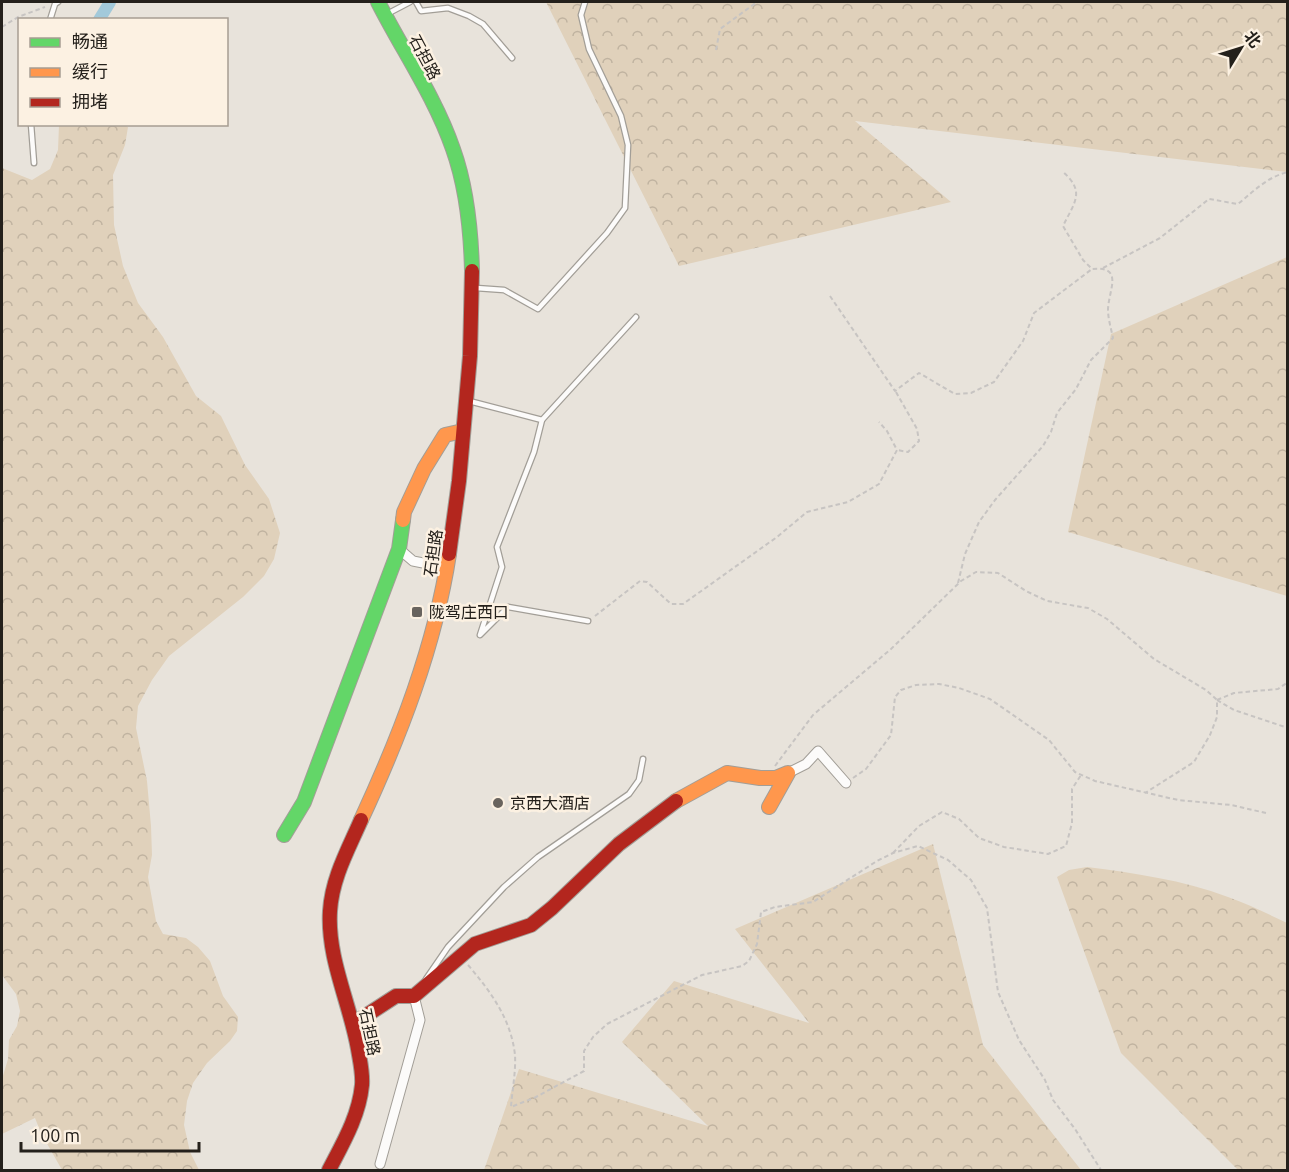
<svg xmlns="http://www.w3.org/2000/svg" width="1289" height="1172" font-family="Ubuntu,'Noto Sans SC',sans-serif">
<defs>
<pattern id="forest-crowns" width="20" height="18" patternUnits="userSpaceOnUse" patternTransform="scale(1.5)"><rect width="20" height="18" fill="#e0d1bb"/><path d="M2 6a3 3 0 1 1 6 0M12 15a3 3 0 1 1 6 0" fill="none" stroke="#c0b3a0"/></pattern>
</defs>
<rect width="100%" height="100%" fill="#e8e3db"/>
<!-- forest -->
<g fill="url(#forest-crowns)">
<polygon points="546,2 1287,2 1287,172 855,121 951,202 679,266"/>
<polygon points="59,125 121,124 128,127 125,145 113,175 114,225 123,266 138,303 163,337 196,396 221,416 245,465 269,499 280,533 274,559 264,576 243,597 169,656 152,680 138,706 136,728 147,781 151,826 152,855 148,877 156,921 163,934 186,938 198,947 210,961 223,996 238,1017 237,1031 230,1041 207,1063 193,1083 187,1101 184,1125 190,1152 199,1170 62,1170 41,1133 35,1118 2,1134 2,1079 8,1059 9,1040 17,1026 20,1011 16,994 2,975 2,168 32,180 50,169 58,150"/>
<polygon points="1287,257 1287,596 1068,532 1111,334"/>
<polygon points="933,844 983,1045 1081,1170 484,1170 519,1069 708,1126 622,1042 674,981 809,1023 735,929"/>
<path d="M 1087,867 C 1134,873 1183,880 1228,897 C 1248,904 1268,914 1287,923 L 1287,1170 L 1238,1170 L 1121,1053 L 1057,877 L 1069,870 Z"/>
</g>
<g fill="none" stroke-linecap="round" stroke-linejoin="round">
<!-- canal -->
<polyline stroke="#a2c9da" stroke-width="12" points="99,20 110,2"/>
<!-- lane casing -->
<g stroke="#a29e97" stroke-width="7">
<g id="lane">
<polyline points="416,2 421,11 448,8 469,16 483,24 512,58"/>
<polyline points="387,14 410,2"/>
<polyline points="50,20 55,4 58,2"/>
<polyline points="31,124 34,163"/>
<polyline points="476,288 504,290 538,309 607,233 625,208 628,145 621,116 589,49 581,15 585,2"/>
<polyline points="469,401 542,420 534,452 497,547 502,567 480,635 508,607 588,621"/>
<polyline points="542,420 636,317"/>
<polyline points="426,979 448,947 504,887 538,857 629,794 639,780 643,759"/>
</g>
</g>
<!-- street casing -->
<g stroke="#a29e97" stroke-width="11">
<g id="street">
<polyline points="399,549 413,561 448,568"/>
<polyline points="788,773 806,764 818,751 846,783"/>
<polyline points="380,1164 420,1020 414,996"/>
</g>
</g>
<!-- fast casing -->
<g stroke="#a29e97" stroke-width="16">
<g id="fast">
<path d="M 378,2 C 403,51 435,97 453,149 C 467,188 471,229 472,271"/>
<polyline points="284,835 304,802 399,549 403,520"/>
</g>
</g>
<!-- slow casing -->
<g stroke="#a29e97" stroke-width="16">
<g id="slow">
<polyline points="403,520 404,512 424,469 445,435 463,431"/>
<polyline points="676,801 727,773 760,778 776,778 788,773 769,807"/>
<path d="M 361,820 C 400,736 435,646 449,554"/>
</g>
</g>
<!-- jam casing -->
<g stroke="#a29e97" stroke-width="16">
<g id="jam">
<polyline points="449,554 459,481 470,356 472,271"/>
<polyline points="353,1024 396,996 414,996 475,944 531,925 552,908 619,844 676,801"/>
<path d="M 329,1170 C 343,1143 359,1116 362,1085 C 363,1073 360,1061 358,1049 C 350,1003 327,958 330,911 C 332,878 348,850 361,820"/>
</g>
</g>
<!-- path -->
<g stroke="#c7c4c2" stroke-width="2" stroke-dasharray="4.5 3" stroke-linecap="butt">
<polyline points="2,27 18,17 45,7"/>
<polyline points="716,50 720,29 757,2"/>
<path d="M 1103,268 L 1160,238 L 1209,199 L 1238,204 C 1254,191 1267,177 1288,172"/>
<polyline points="830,296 895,391 919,373 955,394 971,393 994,382 1023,341 1034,313 1092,269"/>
<polyline points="896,392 917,429 919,441 908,452 897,450"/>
<path d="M 958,583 L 965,554 L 979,522 L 995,500 L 1043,446 L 1051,432 L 1057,413 L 1076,389 L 1091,360 L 1113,338 C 1111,328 1108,319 1108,309 C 1109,289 1124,266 1092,269 L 1083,260 L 1063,226 C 1074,203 1086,192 1063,172"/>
<polyline points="595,616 640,581 647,582 671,604 683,604 777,537 807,512 848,502 879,484 897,450 887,431 879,422"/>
<polyline points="1217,700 1234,710 1288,728"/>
<polyline points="1217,700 1234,693 1278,689 1288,682"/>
<polyline points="775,766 813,715 891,649 961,581 976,572 998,573 1026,591 1047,601 1088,608 1107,619 1154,659 1206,690 1217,700 1217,717 1210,735 1194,762 1145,793"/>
<polyline points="853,778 866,769 891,735 895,697 901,690 916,685 939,684 959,688 990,699 1049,740 1075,772 1095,781 1178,800 1231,805 1266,813"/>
<polyline points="893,853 919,826 942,812 959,819 979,838 1004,847 1048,854 1066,846 1072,823 1072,789 1081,775"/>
<path d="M 468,965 C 491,992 511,1019 515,1055 C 516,1072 512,1091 511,1107 L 536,1097 L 584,1071 L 584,1051 L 593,1037 L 607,1024 L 702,975 L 742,966 L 749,961 L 757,944 L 761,912 L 775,907 L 813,902 L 877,861 L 893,853 L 918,846 L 948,860 L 971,880 L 987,908 L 998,992 L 1019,1040 L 1045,1080 L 1053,1100 L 1075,1129 L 1101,1170"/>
</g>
<!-- lane -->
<use href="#lane" stroke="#fcfbfa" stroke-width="4.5"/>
<!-- street -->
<use href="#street" stroke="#fcfbfa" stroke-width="9"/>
<!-- fast -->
<use href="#fast" stroke="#63d668" stroke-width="14"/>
<!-- slow -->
<use href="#slow" stroke="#ff974d" stroke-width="14"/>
<!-- jam -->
<use href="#jam" stroke="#b3261e" stroke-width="14"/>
</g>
<!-- markers -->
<g fill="#69645e" stroke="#fcf1e2" stroke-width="2">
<rect x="411" y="606" width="12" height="12" rx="3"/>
<circle cx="498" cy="803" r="6"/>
</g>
<g text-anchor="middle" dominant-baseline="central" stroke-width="5" stroke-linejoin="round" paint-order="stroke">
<!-- street labels -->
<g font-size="16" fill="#24201b" stroke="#fcf1e2">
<text transform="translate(425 57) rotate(62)">石担路</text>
<text transform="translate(433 553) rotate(-82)">石担路</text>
<text transform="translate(370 1032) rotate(78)">石担路</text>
</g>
<!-- poi labels -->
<g font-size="16" fill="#24201b" stroke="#fcf1e2" text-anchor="start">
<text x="429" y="612">陇驾庄西口</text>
<text x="510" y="803">京西大酒店</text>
</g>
</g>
<!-- border -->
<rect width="1289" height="1172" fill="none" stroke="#24201b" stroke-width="6"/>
<!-- legend -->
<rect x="18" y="18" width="210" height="108" fill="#fcf1e2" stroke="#a69d92" stroke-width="1.5"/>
<rect x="30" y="38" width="30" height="9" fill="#63d668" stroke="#a69d92" stroke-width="1.5"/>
<text x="72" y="48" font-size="18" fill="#24201b">畅通</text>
<rect x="30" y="68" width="30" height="9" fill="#ff974d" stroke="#a69d92" stroke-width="1.5"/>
<text x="72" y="78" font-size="18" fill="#24201b">缓行</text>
<rect x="30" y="98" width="30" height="9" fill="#b3261e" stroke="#a69d92" stroke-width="1.5"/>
<text x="72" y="108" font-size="18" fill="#24201b">拥堵</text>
<!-- north arrow -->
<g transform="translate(1241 48) rotate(52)" stroke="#fcf1e2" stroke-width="4.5" paint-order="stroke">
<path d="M0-4.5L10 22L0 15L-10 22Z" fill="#24201b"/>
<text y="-9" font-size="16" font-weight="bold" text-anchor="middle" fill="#24201b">北</text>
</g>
<!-- scale -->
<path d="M21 1142v9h178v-9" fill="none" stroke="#24201b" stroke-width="3"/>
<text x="30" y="1142" font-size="18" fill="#24201b" stroke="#fcf1e2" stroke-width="4.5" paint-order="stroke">100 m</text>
</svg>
